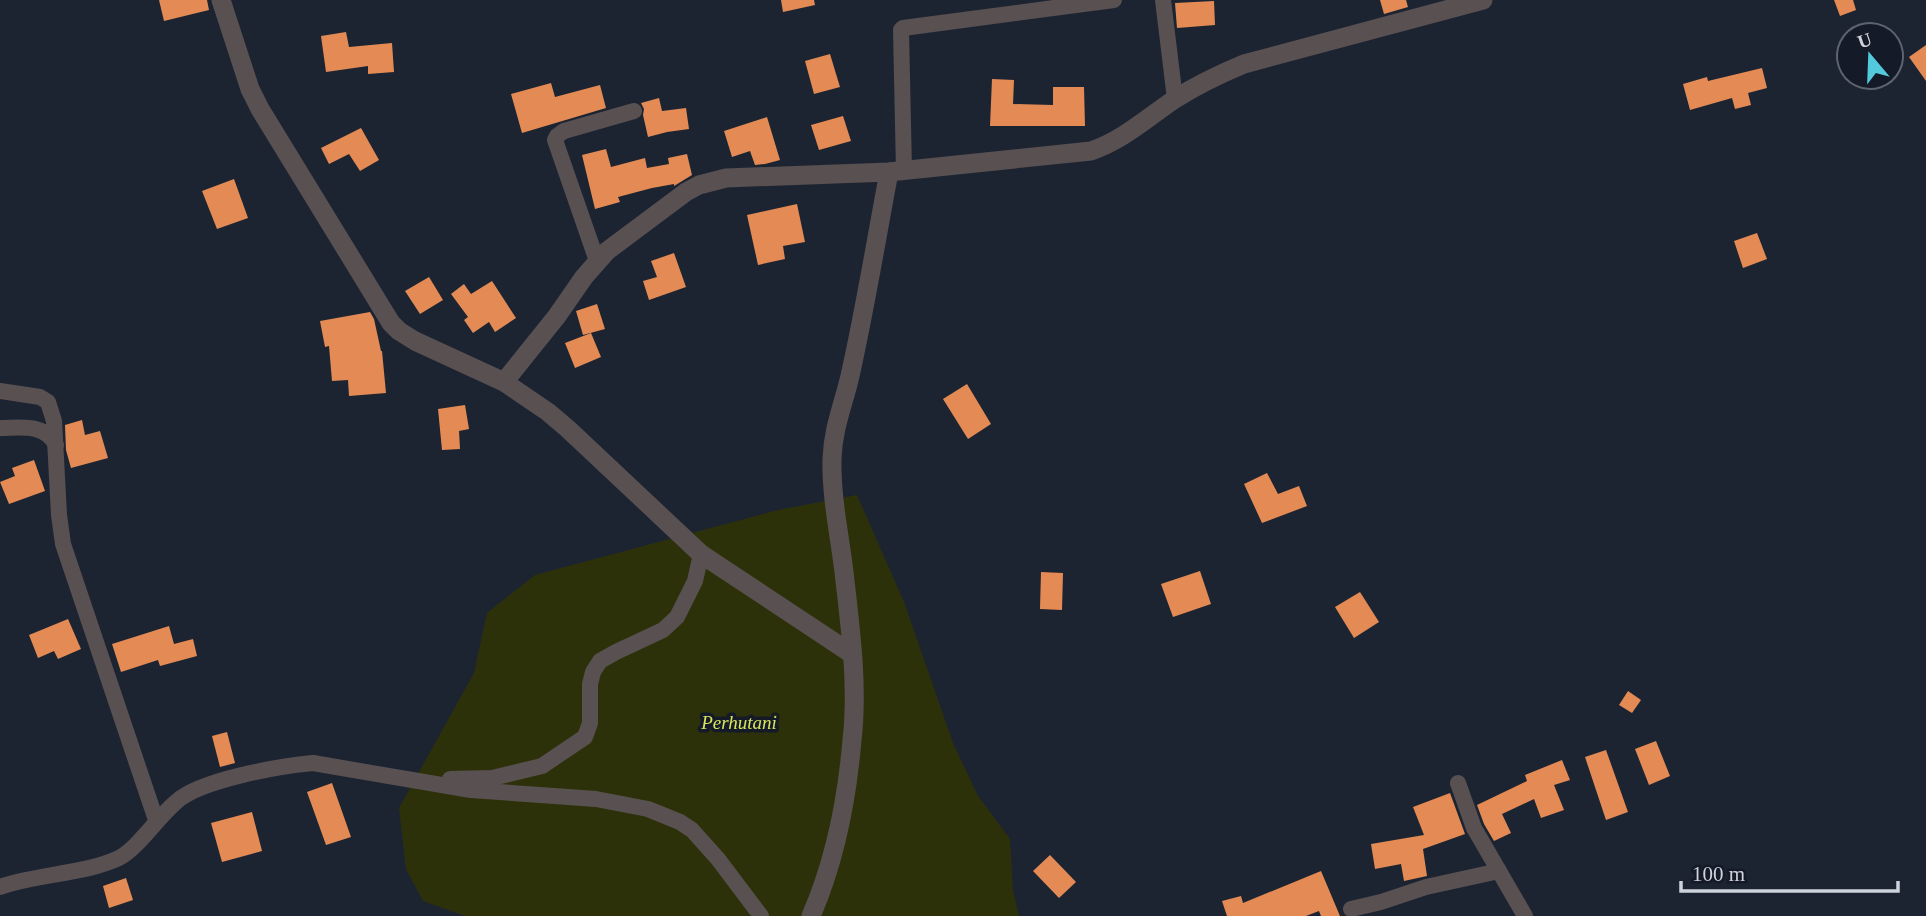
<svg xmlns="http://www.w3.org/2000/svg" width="1926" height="916" font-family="Georgia,serif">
<rect width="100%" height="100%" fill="#1d2431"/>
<!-- green -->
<polygon fill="#2d310a" points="857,495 904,602 953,743 978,796 1010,839 1013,891 1019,916 465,916 423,901 406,869 399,808 474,673 487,613 535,575 778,510"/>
<!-- building -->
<g fill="#e48b55">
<polygon points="159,0 207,0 209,10 164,21"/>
<polygon points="781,0 814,0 815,5 783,12"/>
<polygon points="1380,0 1406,0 1408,7 1384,14"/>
<polygon points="1834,0 1853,0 1856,10 1840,16"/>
<polygon points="1214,1 1215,25 1177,28 1175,3"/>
<polygon points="346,32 349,47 392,43 394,72 368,74 368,66 326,72 321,36"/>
<polygon points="1926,45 1926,81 1909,57"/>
<polygon points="830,54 840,87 814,94 805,61"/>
<polygon points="1762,68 1767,88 1748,93 1751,105 1735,109 1732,98 1690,110 1683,84 1707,77 1708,81"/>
<polygon points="992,79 1014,80 1013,104 1053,105 1053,87 1084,87 1085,126 990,126"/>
<polygon points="551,83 555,97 600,85 606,108 522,133 511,94"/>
<polygon points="659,98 662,111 686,108 689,129 667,132 648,137 643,115 644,109 641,103"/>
<polygon points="843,116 851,141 819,150 811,125"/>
<polygon points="767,117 780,160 765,164 755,165 750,151 732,157 724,131"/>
<polygon points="361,128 379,160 360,171 349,154 329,164 321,148"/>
<polygon points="606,149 611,167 645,158 647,168 669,164 668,158 687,154 692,175 674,186 674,184 652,188 618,197 620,202 595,209 582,155"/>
<polygon points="234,179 248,218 217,229 202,191"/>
<polygon points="797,204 805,242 783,246 785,259 758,265 747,215"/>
<polygon points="1757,233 1767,259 1743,268 1734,241"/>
<polygon points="674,253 686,287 649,300 643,281 657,277 651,261"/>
<polygon points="429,277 443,300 420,314 405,291"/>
<polygon points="492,281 516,318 495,332 489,322 473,333 464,320 468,317 451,294 464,284 471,294"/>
<polygon points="597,304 605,329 583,335 576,311"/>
<polygon points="370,312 374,319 381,351 382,351 386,393 349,396 348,380 332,381 329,346 325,347 320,321"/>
<polygon points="591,333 601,357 575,368 565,343"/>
<polygon points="967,384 991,424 968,439 943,399"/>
<polygon points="465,405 469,429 459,431 460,449 442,450 438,409"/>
<polygon points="82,420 85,435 100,431 108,458 71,468 66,450 65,425"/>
<polygon points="34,460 45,491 9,504 0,482 15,476 12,468"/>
<polygon points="1267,473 1278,494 1299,486 1307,506 1262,523 1244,484"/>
<polygon points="1200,571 1211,604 1173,617 1161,584"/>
<polygon points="1041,572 1063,573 1062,610 1040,609"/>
<polygon points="1360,592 1379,622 1354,638 1335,607"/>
<polygon points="68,619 81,649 58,659 54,651 38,658 29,635"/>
<polygon points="169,626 174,644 193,639 197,656 160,666 158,660 121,672 112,644"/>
<polygon points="1628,691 1641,700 1632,713 1619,705"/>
<polygon points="227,732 235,763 220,767 212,736"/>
<polygon points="1656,741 1670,776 1649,785 1635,749"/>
<polygon points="1606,750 1628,812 1606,820 1585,757"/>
<polygon points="1562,760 1570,780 1554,785 1564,810 1541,818 1534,799 1502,814 1511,833 1494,841 1484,824 1477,805 1527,781 1525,775"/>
<polygon points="332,783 351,837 326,845 307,792"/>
<polygon points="1450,793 1465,834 1423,849 1427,876 1404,881 1401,864 1375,869 1371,844 1424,835 1413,807"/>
<polygon points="252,812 262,851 222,862 211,823"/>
<polygon points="1050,855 1076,882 1059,898 1033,871"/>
<polygon points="1321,871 1340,916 1321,916 1319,911 1306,916 1227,916 1222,901 1241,896 1243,903"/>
<polygon points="126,878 133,900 109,908 103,886"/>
</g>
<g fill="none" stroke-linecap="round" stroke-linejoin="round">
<!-- minor -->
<g stroke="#595052" stroke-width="16">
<polyline points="1163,0 1175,99"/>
<polyline points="904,171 901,30 903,28 1114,0"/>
<polyline points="597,261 555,140 557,136 564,131 634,111"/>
<polyline points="0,391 40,397 48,402 54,421 59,515 63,544 156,820"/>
<path d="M 0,428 C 21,428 45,423 56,445"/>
<polyline points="450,779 492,778 542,766 585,737 590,723 590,684 593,672 600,661 616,652 663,630 677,617 695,581 701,554"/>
<polyline points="1458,783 1474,828 1525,916"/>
<path d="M 0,887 C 39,873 82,875 119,858 C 138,848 158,817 176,802 C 199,780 280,766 313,763 L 471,790 L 596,799 L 648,809 L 680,822 L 692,830 L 718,859 L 761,916"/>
<polyline points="1351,909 1381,902 1426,887 1499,871"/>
</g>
<!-- tertiary -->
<g stroke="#595052" stroke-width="19">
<path d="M 221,0 L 250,89 L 260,109 L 391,323 L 399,331 L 415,341 L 504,382 L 557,316 L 584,277 L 607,251 L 686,192 L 699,185 L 726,178 L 889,172 L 1091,151 C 1123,140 1147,118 1175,99 C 1197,85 1220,74 1244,64 L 1483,0"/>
<polyline points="504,382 548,412 568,429 701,554 852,654"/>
<path d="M 811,916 C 835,861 847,799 852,740 C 858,688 851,633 845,581 C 841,541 831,500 832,459 C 833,428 843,406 850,376 C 865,309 876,241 889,172"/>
</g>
</g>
<g text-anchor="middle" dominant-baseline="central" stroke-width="7" stroke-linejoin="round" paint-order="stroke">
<!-- park labels -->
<g font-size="19" font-style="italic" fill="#d9e55d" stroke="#141a27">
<text x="739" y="722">Perhutani</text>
</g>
</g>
<!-- north arrow -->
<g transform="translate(1870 56) rotate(341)"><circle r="33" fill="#141a27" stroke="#5e646f" stroke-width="2"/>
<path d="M0-5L12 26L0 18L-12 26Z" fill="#53cadc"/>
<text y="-10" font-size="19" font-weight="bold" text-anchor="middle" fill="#cdd2db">U</text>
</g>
<!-- scale -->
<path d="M1681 881v10h217v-10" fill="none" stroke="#cdd2db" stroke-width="3.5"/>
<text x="1692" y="881" font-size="21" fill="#cdd2db" stroke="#141a27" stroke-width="5" paint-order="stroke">100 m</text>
</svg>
